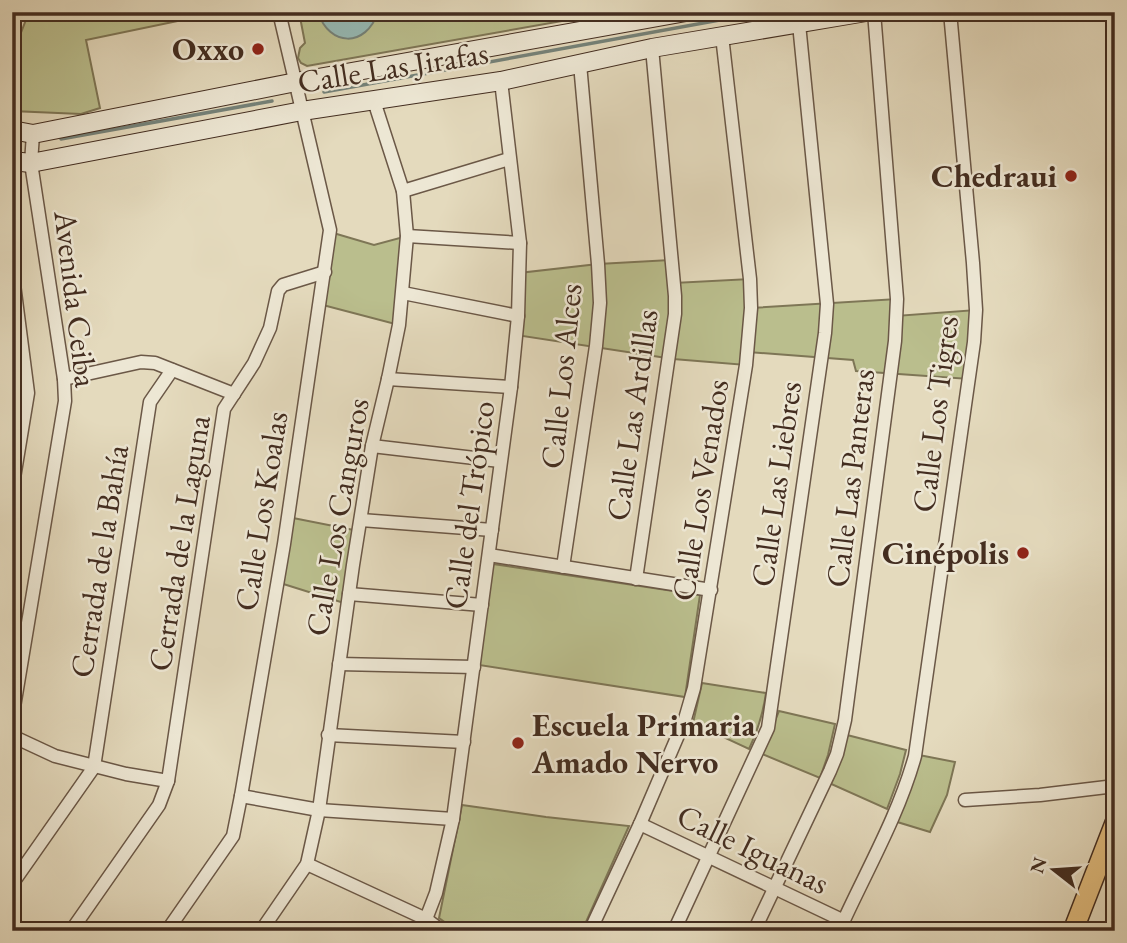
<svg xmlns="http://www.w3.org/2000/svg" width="1127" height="943" font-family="'EB Garamond',serif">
<rect width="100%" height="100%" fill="#e4dabd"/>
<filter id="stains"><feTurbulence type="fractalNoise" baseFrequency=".00286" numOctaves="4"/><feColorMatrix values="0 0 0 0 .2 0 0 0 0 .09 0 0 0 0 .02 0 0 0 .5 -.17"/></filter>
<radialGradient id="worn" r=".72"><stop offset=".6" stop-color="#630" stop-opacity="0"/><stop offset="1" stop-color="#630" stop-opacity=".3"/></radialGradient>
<!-- green -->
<g fill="#babe8d" stroke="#7e7656" stroke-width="2">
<polygon points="29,12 221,12 86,40 100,108 81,114 12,111 12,56"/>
<polygon points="299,12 613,12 307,66 301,63 298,58 300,48 305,43"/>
<polygon points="330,232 374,245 407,236 399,325 319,304"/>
<polygon points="670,260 674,283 750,279 751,308 897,299 896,316 976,310 969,379 856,371 853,360 748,352 746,365 673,359 516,335 519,273 598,264"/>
<polygon points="288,517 359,531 347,604 277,582"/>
<polygon points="493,564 700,595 685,697 479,665"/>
<path d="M 702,683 L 766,693 C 763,714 758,730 749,749 L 693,723 Z"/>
<polygon points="779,711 835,724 828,755 820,778 762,754"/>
<polygon points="847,735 906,750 900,774 887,809 829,783"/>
<polygon points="919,755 955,762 947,795 930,832 894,821"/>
<polygon points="462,805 546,817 629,826 582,931 457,931 439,918"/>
</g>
<!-- water -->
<path fill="#96bab5" stroke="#758279" stroke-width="2" d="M 318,12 L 378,12 C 366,48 329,47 318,12 Z"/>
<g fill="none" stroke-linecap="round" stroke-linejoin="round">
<!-- stream -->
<g stroke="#758279" stroke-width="3.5">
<polyline points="12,35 21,12"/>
<polyline points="324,92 764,12"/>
<polyline points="61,139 272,101"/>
</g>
<!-- minor casing -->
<g stroke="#6b5847" stroke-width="15">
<g id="minor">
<polyline points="403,191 509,159"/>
<polyline points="407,236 520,243"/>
<polyline points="12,269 28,393 12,490"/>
<polyline points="403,293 518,316"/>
<polyline points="64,379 141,362 155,363 234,394"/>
<polyline points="388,379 511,387"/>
<polyline points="372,446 500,461"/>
<polyline points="361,520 492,530"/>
<polyline points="489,555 711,590"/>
<polyline points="563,567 596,346 600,303 598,264 580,64"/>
<polyline points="636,579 675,314 675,296 652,48"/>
<polyline points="349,594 482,605"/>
<polyline points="339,664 474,667"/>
<polyline points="12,719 65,401 64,379 31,163 33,134"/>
<polyline points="328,735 464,742"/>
<polyline points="12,736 55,756 126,774 168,781"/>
<polyline points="241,796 319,810 453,819"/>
<polyline points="965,800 1040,795 1115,786"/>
<polyline points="640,824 844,921"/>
<polyline points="307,864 426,919 442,931"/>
<polyline points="12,884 94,767 150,402 172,370"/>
<polyline points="71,931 159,805 168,781 224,409 254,363 270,328 278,291 283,285 325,272"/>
<polyline points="167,931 233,836 241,796 284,544 330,230 279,12"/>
<polyline points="261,931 307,864 319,810 353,565 372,446 388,379 399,325 407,236 403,191 374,101"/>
<polyline points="418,931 426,919 436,893 453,819 511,387 518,316 520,243 501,81"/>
<polyline points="590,931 640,824 685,719 694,688 746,365 751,308 750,279 722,36"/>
<polyline points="674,931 768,728 825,333 827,304 799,24"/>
<polyline points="754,931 830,771 837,754 845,720 895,341 897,299 874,12"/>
<path d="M 839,931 C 865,873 898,817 915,756 L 974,342 L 976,310 L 973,263 L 950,12"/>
</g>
</g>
<!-- secondary casing -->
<g stroke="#432d20" stroke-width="20">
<g id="secondary">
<polyline points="12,130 33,134 296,82 686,12"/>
<polyline points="12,161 31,163 302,111 501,81 652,48 866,12"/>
</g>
</g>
<!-- primary casing -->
<g stroke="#432d20" stroke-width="22">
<polyline id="primary" points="1073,931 1115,823"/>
</g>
<!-- minor -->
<use href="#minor" stroke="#ede7d4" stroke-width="12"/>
<!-- secondary -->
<use href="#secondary" stroke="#ede7d4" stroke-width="18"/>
<!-- primary -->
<use href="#primary" stroke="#e2bd7e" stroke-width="19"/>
</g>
<!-- markers -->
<g fill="#8f2418" stroke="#ede7d4" stroke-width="2.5">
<circle cx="258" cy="49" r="7"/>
<circle cx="1071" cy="176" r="7"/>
<circle cx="1023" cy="553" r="7"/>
<circle cx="518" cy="743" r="7"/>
</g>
<g text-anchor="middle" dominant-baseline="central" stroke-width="5" stroke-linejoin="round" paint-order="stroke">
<!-- poi labels -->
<g font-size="32" font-weight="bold" fill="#432d20" stroke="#ede7d4" text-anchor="end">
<text x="244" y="49">Oxxo</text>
<text x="1057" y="176">Chedraui</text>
<text x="1009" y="553">Cinépolis</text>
<text x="532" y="725" text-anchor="start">Escuela Primaria<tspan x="532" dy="37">Amado Nervo</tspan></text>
</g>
<!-- street labels -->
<g font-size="32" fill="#432d20" stroke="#ede7d4">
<text transform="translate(393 67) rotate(-9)">Calle Las Jirafas</text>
<text transform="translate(76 299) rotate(83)">Avenida Ceiba</text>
<text transform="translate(561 376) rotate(-84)">Calle Los Alces</text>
<text transform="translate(935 414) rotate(-83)">Calle Los Tigres</text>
<text transform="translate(632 415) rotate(-82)">Calle Las Ardillas</text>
<text transform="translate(850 478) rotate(-83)">Calle Las Panteras</text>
<text transform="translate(776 484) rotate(-82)">Calle Las Liebres</text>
<text transform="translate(700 490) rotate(-81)">Calle Los Venados</text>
<text transform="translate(469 505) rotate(-82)">Calle del Trópico</text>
<text transform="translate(261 511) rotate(-81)">Calle Los Koalas</text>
<text transform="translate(337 517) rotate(-80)">Calle Los Canguros</text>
<text transform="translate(179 543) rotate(-81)">Cerrada de la Laguna</text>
<text transform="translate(99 561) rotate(-81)">Cerrada de la Bahía</text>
<text transform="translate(753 849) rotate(26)">Calle Iguanas</text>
</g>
</g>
<!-- margin -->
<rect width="1127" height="943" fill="none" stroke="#e4dabd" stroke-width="42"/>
<rect x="14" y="14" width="1099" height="915" fill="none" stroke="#432d20" stroke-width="3.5"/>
<rect x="21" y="21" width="1085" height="901" fill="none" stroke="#432d20" stroke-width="2"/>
<!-- north arrow -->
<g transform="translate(1054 870) rotate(287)" stroke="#ede7d4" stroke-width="5" paint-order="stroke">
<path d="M0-5L12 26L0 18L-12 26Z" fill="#432d20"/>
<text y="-10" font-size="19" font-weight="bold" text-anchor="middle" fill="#432d20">N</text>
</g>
<rect width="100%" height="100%" filter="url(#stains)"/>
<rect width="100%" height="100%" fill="url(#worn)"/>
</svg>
